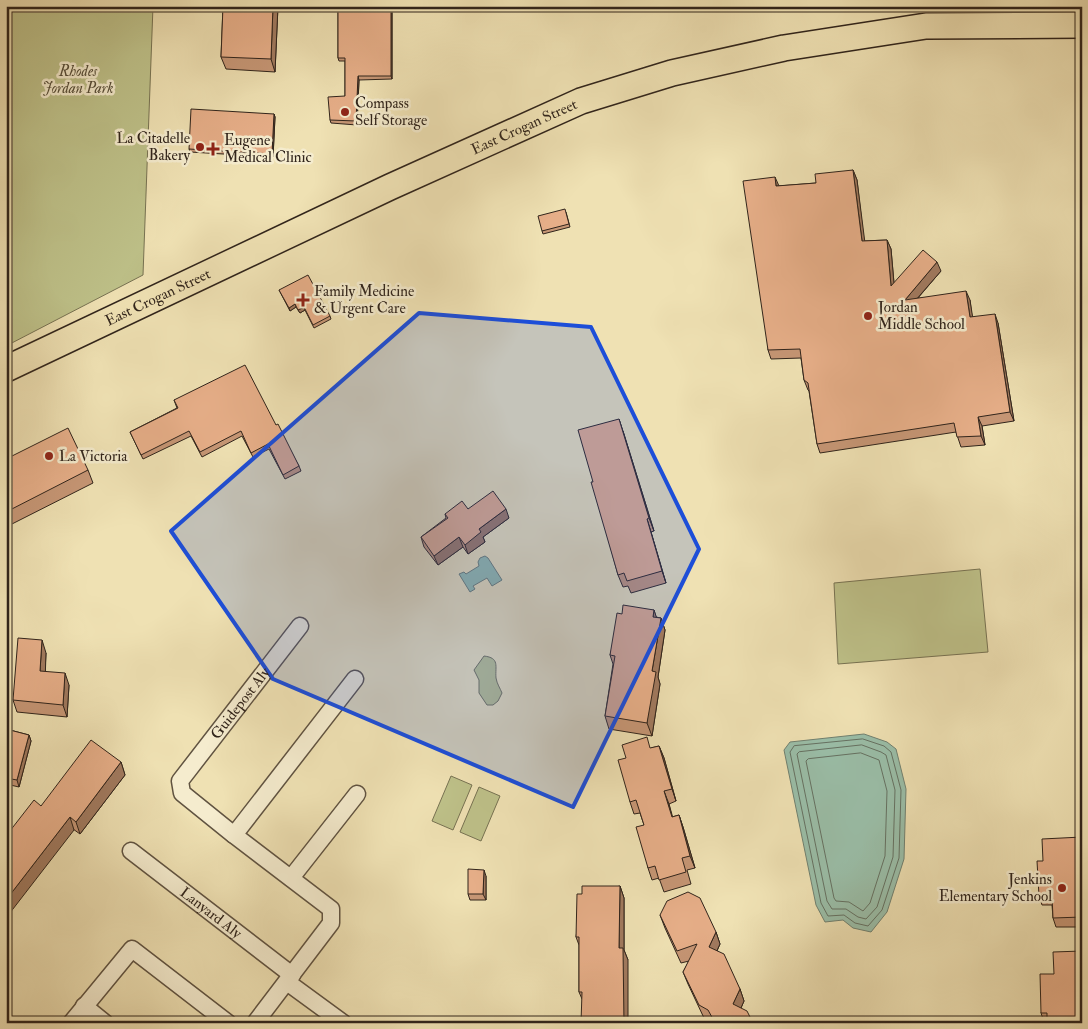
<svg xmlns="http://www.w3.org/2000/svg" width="1088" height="1029" font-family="'IM FELL Double Pica',serif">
<rect width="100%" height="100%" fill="#efe1b3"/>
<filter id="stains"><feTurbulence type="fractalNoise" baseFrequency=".004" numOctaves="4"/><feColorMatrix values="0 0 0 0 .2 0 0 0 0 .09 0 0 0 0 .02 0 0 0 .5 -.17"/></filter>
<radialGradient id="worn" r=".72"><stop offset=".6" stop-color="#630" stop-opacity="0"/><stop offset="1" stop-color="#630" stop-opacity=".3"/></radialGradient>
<!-- green -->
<g fill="#bec189" stroke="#777252">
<polygon points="6,6 153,6 143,275 6,346"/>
<polygon points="980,569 988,652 838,664 834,583"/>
<path d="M 484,656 C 500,658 495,666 496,678 C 497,684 500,688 502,693 L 498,701 L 493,705 L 487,705 L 479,693 L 479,680 L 474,670 Z"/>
<polygon points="451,776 472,785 453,830 432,821"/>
<polygon points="479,787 500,796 481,841 460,832"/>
</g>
<!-- water -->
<g fill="#9abea8" stroke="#708070">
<polygon points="485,556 488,558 502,580 492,586 487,578 473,586 475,589 470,592 459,574 464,572 466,574 479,566 478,562 480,558"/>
<polygon points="864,734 887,742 896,749 906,789 904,859 887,912 871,932 853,928 843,920 825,922 816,905 784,750 790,742"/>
</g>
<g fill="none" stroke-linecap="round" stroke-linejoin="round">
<!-- shore -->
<g stroke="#657162" stroke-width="1">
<polygon points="863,739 884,746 891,752 901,790 899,858 882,910 868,926 855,923 844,915 828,916 821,903 790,752 794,746"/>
<polygon points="862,745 881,752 886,755 895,790 893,857 877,907 866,919 858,917 846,909 832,909 827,901 797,754 799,752"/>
<polygon points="861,753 879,760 887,791 885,856 870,903 863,911 849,902 836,901 834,898 806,761 808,759"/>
</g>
<!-- minor casing -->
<g stroke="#605341" stroke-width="19">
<g id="minor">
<polyline points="234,835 355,679"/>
<path id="s1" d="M 131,851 L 292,975"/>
<polyline points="291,878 357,794"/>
<polyline points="287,982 343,1023"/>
<polyline points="84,1006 105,1023"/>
<polyline points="71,1023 132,949 228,1023"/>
<path id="s2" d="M 255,1023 L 331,923 L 331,909 L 234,835 L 182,793 L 180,781 L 300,626"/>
</g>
</g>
<!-- primary casing -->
<g stroke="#30241b" stroke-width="28">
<g id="primary">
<path id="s3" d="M 6,369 L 390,187 L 581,101 L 672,73 L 784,48 L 926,26 L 1082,25"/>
</g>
</g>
<!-- minor -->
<use href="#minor" stroke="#f5ecce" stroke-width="16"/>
<!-- primary -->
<use href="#primary" stroke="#efe1b3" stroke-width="25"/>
</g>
<!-- wall -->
<g fill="#c69675" stroke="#30241b">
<polygon points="223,6 278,6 275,72 226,69 221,57"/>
<polygon points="338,6 392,6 392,79 359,80 357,125 331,123 330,120 345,96 345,61 339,61 338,58"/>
<polygon points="274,114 275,117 273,157 190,152 189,149"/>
<polygon points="853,170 857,180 864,241 887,240 891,249 894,283 941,271 918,298 970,300 972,317 998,323 1014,421 982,426 985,445 961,447 956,432 820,453 817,444 809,391 808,390 804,380 801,358 771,359 768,350 778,186 816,183"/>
<polygon points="566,212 570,227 543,234 542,231"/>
<polygon points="279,290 330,316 331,319 314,328 305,310 300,313 296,307 290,311"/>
<polygon points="174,400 276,425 299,466 301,471 285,479 269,449 253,457 242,436 202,457 191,436 143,459 130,432 177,408"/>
<polygon points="623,431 654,531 651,532 666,583 631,593 628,586 623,587 618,575 593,482"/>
<polygon points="6,459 88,470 93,483 6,527"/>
<polygon points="468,509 509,518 483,537 485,542 468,554 463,547 438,565 424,547 421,537 446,518 445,514"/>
<polygon points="654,610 656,617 661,618 665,630 658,677 660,684 652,736 609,729 605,716 613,664 610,655 622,614"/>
<polygon points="46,653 45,671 69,685 67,717 17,712 13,700"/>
<polygon points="6,729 29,735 31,741 19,787 6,784"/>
<polygon points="659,746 664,758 676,801 669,804 672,817 679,815 683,827 695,868 687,870 691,884 664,892 659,878 652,880 648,868 644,825 640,813 634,814 630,802 651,748"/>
<polygon points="121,762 125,775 80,834 41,806"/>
<polygon points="1082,837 1082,927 1056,927 1053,918 1052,905 1042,905 1039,896 1043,861"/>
<polygon points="486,876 486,900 470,900 468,894"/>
<polygon points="620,886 624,898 624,950 628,960 582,999 579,992 579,945 576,937 582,894"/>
<polygon points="660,915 716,932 720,944 717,951 740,989 744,1001 741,1008 712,1022 704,1018 688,984 683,972 689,961 681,963 665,928"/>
<polygon points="1054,974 1047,1022 1044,1022 1041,1013"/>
</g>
<!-- shaded-wall -->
<g fill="#a17a5f" stroke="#30241b">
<polygon points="273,6 278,6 275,72 271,59"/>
<polygon points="391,6 392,6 392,79 391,76"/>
<polygon points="358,76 359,80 357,125 356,121"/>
<polygon points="274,114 275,117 273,157 272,154"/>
<polygon points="853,170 857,180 866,251 862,241"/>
<polygon points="775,177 779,186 776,186"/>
<polygon points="887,240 891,249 895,295 891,286"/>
<polygon points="937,262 941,271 908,309 905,300"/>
<polygon points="966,291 970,300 974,326 970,317"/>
<polygon points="295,304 296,307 290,311 289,308"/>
<polygon points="304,307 305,310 300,313 298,310"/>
<polygon points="995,314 998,323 1014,421 1010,412"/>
<polygon points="978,417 982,426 985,445 981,436"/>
<polygon points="619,419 623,431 654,531 649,518"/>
<polygon points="506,509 509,518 483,537 485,542 468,554 465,545 479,529"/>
<polygon points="647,519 651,532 666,583 662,571"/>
<polygon points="459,537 463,547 438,565 434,556"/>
<polygon points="654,610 658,622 653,617"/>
<polygon points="661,618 665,630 658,677 660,684 652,736 647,723 652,671"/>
<polygon points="42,640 46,653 45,683 40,671"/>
<polygon points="65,673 69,685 67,717 63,705"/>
<polygon points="29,735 31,741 19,787 17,780"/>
<polygon points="659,746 664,758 676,801 672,789"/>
<polygon points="121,762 125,775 80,834 76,822"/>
<polygon points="664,791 669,804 676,829 672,817"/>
<polygon points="8,800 9,803 6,807 6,802"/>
<polygon points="679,815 683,827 695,868 690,856"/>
<polygon points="70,817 74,830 6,918 6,900"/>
<polygon points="484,870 486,876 486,900 483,894"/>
<polygon points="620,886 624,898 624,950 628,960 628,1023 624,1023 619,948"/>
<polygon points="716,932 720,944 713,959 709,947"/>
<polygon points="740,989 744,1001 737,1017 733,1004"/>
</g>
<!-- building -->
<g fill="#e6ae88" stroke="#30241b">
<polygon points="223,6 273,6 271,59 221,57"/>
<polygon points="338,6 391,6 391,76 358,76 356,121 330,120 328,97 345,96 345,58 338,58"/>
<polygon points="191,109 274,114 272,154 189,149"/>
<polygon points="853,170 862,241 887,240 891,286 923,250 937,262 905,300 966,291 970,317 995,314 1010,412 978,417 981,436 957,437 954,423 817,444 808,383 804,380 800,349 768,350 743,181 775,177 776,186 816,183 815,174"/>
<polygon points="565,209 569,224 542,231 538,216"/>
<polygon points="308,275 330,316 313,325 304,307 298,310 295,304 289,308 279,290"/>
<polygon points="245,365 276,425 278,424 299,466 283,475 268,444 251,453 241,431 200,452 189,431 141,455 130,432 178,408 174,400"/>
<polygon points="619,419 649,518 647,519 662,571 627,581 624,573 618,575 591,482 593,482 578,430"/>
<polygon points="68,428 88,470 6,512 6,459"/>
<polygon points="493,491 506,509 479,529 481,532 465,545 459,537 434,556 421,537 448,518 445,514 462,501 468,509"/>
<polygon points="623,605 654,610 653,617 661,618 652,671 656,672 647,723 605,716 615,656 610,655 617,613 622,614"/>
<polygon points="18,638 42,640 40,671 65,673 63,705 13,700"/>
<polygon points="6,729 29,735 17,780 6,778"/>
<polygon points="647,737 650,748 659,746 672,789 664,791 672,817 679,815 690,856 682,858 686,872 659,880 655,866 648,868 636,827 644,825 636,800 630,802 618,760 626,758 622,745"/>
<polygon points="91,740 121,762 76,822 70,817 6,900 6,836 34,800 41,806"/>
<polygon points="1082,837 1082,917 1053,918 1052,896 1039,896 1037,861 1043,861 1042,839"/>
<polygon points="468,869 484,870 483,894 468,894"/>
<polygon points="582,886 620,886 619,948 623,948 624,1023 581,1023 582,992 579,992 579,937 576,937 577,894 582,894"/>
<polygon points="688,892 700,898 716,932 709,947 724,954 740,989 733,1004 747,1011 753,1023 711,1023 713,1019 708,1010 699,1005 683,972 697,944 677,951 660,915 667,901"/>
<polygon points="1082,951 1082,1023 1047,1023 1047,1013 1041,1013 1040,974 1054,974 1053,952"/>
</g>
<!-- marked area -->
<path fill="#1d4ed8" fill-opacity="0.2" stroke="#1d4ed8" stroke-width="4" stroke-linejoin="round" d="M 419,313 L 591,327 L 699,549 L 573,807 L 273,679 L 171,531 Z"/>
<!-- markers -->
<g fill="#8f2418" stroke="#f5ecce" stroke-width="2">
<circle cx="345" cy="112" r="5"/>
<circle cx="200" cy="147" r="5"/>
<path d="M210.5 141.5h5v5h5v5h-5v5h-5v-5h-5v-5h5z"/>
<path d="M300.5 292.5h5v5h5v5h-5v5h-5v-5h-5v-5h5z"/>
<circle cx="868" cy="316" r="5"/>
<circle cx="49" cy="456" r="5"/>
<circle cx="1062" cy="888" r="5"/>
</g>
<g text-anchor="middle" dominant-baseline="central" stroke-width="5" stroke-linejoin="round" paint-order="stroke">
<!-- park labels -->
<g font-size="15" font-style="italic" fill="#544b36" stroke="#f5ecce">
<text x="78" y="71">Rhodes<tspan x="78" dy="17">Jordan Park</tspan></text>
</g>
<!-- poi labels -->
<g font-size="15" fill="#30241b" stroke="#f5ecce" text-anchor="start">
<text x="355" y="103">Compass<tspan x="355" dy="17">Self Storage</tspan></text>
<text x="190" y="138" text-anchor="end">La Citadelle<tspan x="190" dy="17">Bakery</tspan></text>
<text x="224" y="140">Eugene<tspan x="224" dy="17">Medical Clinic</tspan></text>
<text x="314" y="291">Family Medicine<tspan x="314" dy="17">&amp; Urgent Care</tspan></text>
<text x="878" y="307">Jordan<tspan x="878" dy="17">Middle School</tspan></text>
<text x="59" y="456">La Victoria</text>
<text x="1052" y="879" text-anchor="end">Jenkins<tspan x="1052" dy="17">Elementary School</tspan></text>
</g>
<!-- street labels -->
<g font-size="15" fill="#30241b" stroke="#f5ecce">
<text stroke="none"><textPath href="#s3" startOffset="572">East Crogan Street</textPath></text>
<text stroke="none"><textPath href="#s3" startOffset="168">East Crogan Street</textPath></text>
<text stroke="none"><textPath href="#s2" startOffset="439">Guidepost Aly</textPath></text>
<text stroke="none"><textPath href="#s1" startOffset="101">Lanyard Aly</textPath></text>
</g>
</g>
<!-- margin -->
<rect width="1088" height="1029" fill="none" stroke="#efe1b3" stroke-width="25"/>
<rect x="8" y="8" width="1073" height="1014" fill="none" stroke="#30241b" stroke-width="2.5"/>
<rect x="12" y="12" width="1063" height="1004" fill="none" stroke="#30241b"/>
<rect width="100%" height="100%" filter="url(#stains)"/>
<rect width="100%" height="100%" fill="url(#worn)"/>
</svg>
